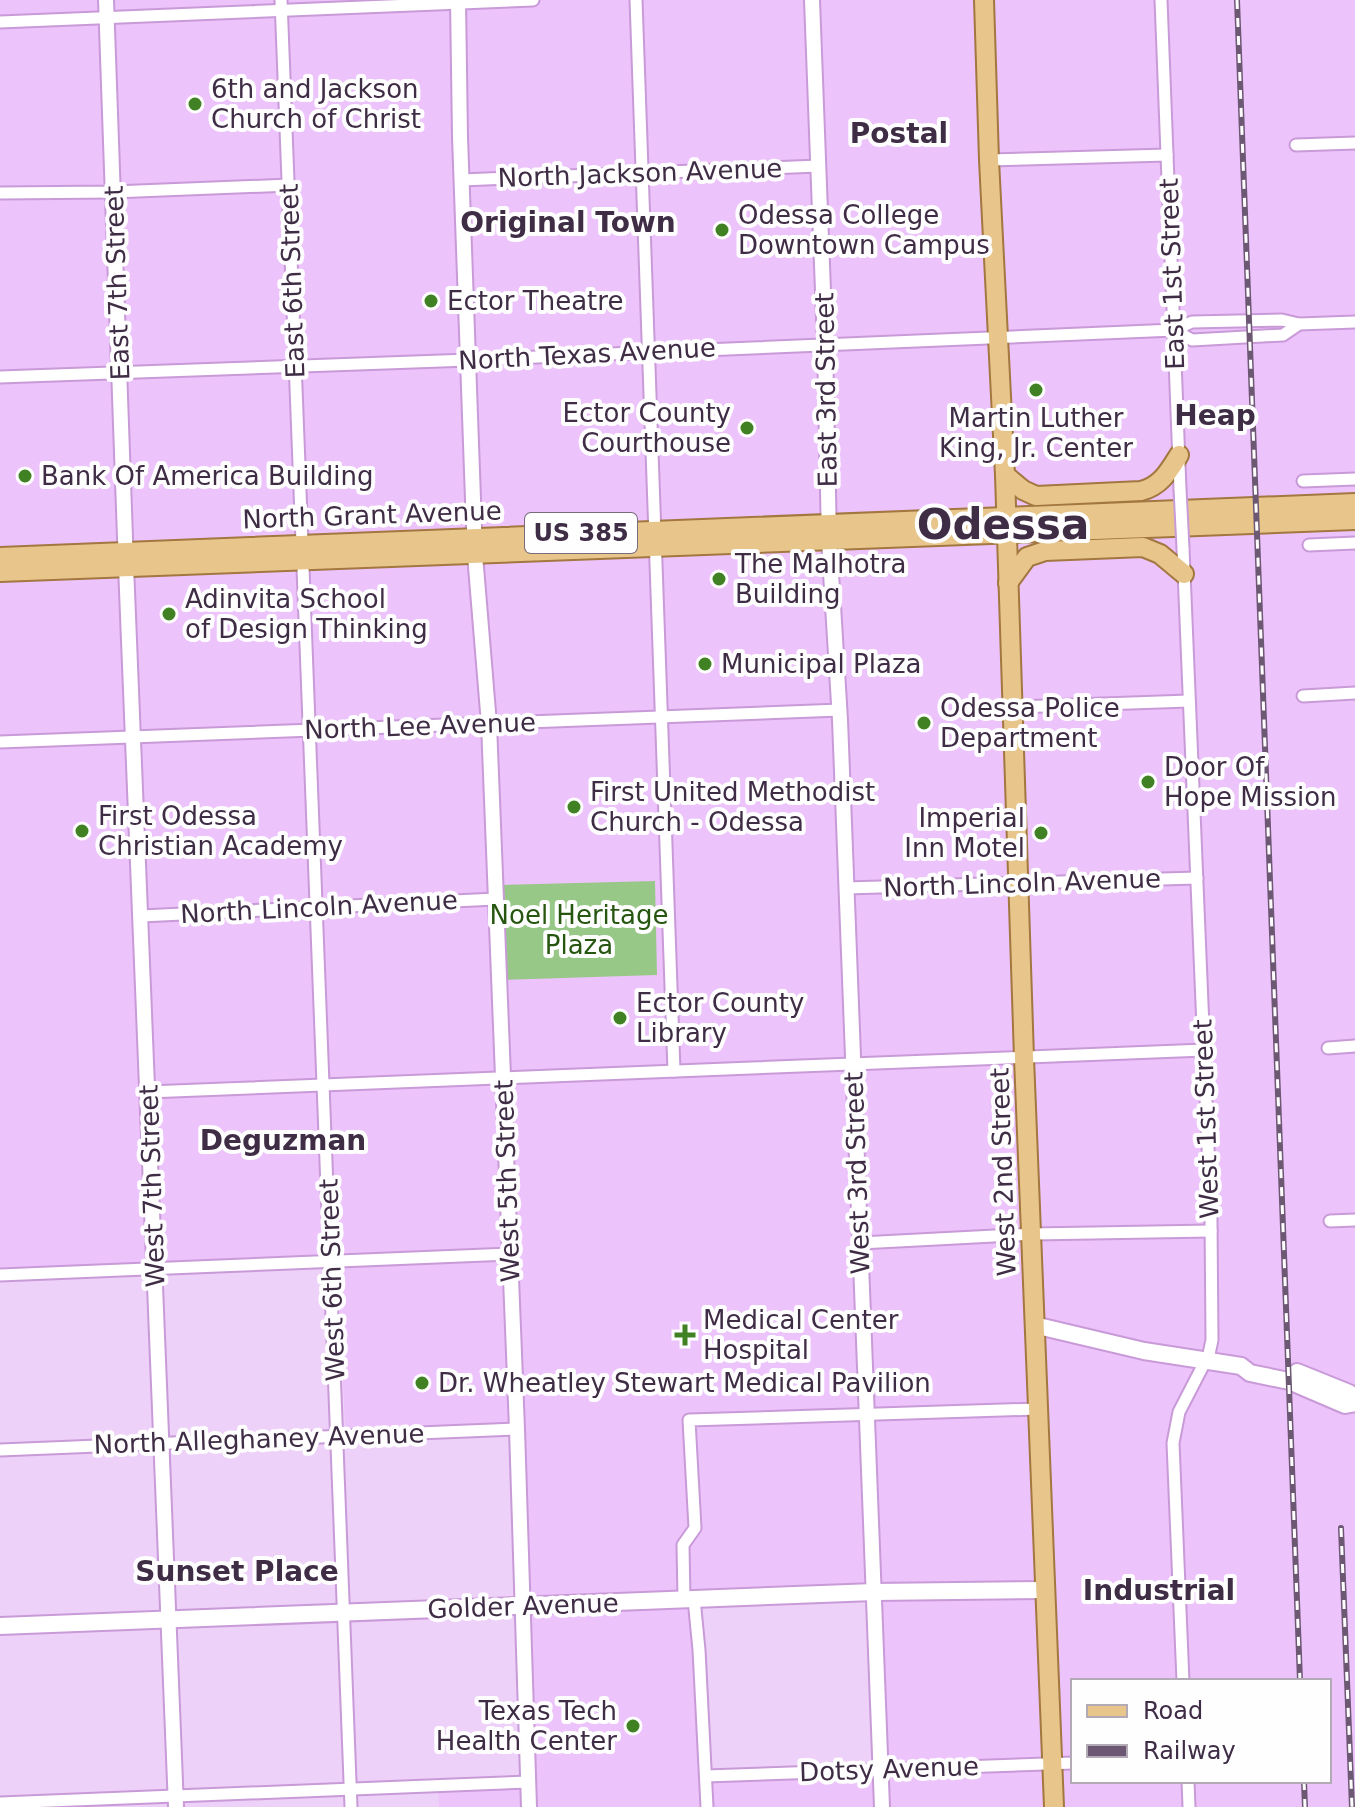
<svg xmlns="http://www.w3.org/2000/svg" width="1355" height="1807" font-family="'DejaVu Sans',sans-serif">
<rect width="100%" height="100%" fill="#eed1f8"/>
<!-- built -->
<path fill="#edc3fb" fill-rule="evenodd" d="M 0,0 L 1355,0 L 1355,1807 L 439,1807 L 438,1786 L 528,1782 L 521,1607 L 697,1599 L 706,1776 L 880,1769 L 874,1587 L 529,1600 L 523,1425 L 345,1428 L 338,1261 L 0,1275 ZM 1073,1681 L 1329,1681 L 1329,1781 L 1073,1781 Z"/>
<!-- green -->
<polygon fill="#98c888" points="655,881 657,975 503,980 501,885"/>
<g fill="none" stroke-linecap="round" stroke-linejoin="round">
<!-- minor casing -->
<g stroke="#c99ad8" stroke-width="15">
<g id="minor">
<polyline points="281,0 351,1807"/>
<polyline points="636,0 674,1071"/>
<polyline points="1161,0 1180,489"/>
<polyline points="0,22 533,0"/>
<polyline points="1296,145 1355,143"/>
<polyline points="989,160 1167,155"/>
<polyline points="462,180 819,166"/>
<polyline points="0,193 113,192 289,185"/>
<polyline points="1174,330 1192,340 1283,335 1299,324"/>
<polyline points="0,377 469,360 1174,330 1192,322 1282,320 1299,324 1355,322"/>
<polyline points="1303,481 1355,479"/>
<polyline points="1309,545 1355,543"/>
<polyline points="1303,696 1355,693"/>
<polyline points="1013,707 1189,701"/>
<polyline points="0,742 840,710"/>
<polyline points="846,888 1197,878"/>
<polyline points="141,916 496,899"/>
<polyline points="1328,1048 1355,1046"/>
<polyline points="148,1092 1204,1050"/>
<polyline points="1330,1221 1355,1220"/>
<polyline points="860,1243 1033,1234 1211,1231"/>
<polyline points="0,1275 510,1254"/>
<polyline points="0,1450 517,1429"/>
<polyline points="684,1599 683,1545 695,1528 689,1420 1037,1409"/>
<polyline points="694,1599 699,1650 707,1807"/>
<polyline points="1183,1681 1173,1443 1179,1412 1209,1354 1212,1340 1211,1219 1183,548"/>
<polyline points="706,1776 1073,1763"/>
<polyline points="1188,1781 1189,1807"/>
<polyline points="0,1803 528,1782"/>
</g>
</g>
<!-- tertiary casing -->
<g stroke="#c99ad8" stroke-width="18">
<g id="tertiary">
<polyline points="106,0 126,566 176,1807"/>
<polyline points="458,0 460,137 475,555 489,724 517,1429 529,1807"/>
<polyline points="812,0 825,344 829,540 840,720 882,1807"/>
</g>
</g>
<!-- secondary casing -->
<g stroke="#c99ad8" stroke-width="20">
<g id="secondary">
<polyline points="1034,1325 1144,1351 1241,1366 1250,1373 1289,1381 1345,1405 1355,1403"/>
<polyline points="1297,1372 1349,1393 1355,1399"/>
<polyline points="0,1626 874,1592 1045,1590"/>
</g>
</g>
<!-- primary casing -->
<g stroke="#a27740" stroke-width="22">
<g id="primary">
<polyline points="984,0 989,160 1005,475 1024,1058 1054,1807"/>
<path d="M 1005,475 L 1023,490 L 1036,496 L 1141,491 C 1161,486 1169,471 1179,455"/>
<polyline points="0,557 1355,503"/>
<polyline points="0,572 1355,520"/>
<polyline points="1008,583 1027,557 1045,551 1143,547 1160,554 1184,574"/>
</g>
</g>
<!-- minor -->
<use href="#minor" stroke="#fff" stroke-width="11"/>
<!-- tertiary -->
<use href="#tertiary" stroke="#fff" stroke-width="14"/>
<!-- secondary -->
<use href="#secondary" stroke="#fff" stroke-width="16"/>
<!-- primary -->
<use href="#primary" stroke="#e8c68b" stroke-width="18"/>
<!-- rail casing -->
<g stroke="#6d5874" stroke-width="6">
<g id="rail">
<polyline points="1237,0 1300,1681"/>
<polyline points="1341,1528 1352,1807"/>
<polyline points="1304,1781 1305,1807"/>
</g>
</g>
<!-- rail -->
<use href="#rail" stroke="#fefefe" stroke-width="3" stroke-dasharray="9" stroke-linecap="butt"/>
<!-- minor-bridge casing -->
<g stroke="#c99ad8" stroke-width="15" stroke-linecap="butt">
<polyline id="minor-bridge" points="1180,489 1183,548"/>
</g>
<!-- minor-bridge -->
<use href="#minor-bridge" stroke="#fff" stroke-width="11"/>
</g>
<!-- markers -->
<g fill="#408223" stroke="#fefefe" stroke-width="3">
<circle cx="195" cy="104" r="8"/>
<circle cx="722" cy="230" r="8"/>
<circle cx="431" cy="301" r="8"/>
<circle cx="1036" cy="390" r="8"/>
<circle cx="747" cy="428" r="8"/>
<circle cx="25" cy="476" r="8"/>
<circle cx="719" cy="579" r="8"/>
<circle cx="169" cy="614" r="8"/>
<circle cx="705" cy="664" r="8"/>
<circle cx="924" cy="723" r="8"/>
<circle cx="1148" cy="782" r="8"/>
<circle cx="574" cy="807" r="8"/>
<circle cx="82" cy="831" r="8"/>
<circle cx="1041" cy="833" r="8"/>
<circle cx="620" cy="1018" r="8"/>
<path d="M681 1323h8v8h8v8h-8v8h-8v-8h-8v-8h8z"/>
<circle cx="422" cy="1383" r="8"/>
<circle cx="633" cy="1726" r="8"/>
</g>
<g text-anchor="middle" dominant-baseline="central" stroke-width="8" stroke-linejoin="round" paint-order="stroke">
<!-- shield labels -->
<rect fill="#fefefe" stroke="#786b7c" stroke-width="2" x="525" y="513" width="112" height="40" rx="6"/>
<g font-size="24" font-weight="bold" fill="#3f2c45">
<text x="581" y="533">US 385</text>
</g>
<!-- poi labels -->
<g font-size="26" fill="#3f2c45" stroke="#fefefe" text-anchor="start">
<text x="211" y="89">6th and Jackson<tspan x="211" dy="30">Church of Christ</tspan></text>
<text x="738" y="215">Odessa College<tspan x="738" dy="30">Downtown Campus</tspan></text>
<text x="447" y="301">Ector Theatre</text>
<text x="731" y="413" text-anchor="end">Ector County<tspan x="731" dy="30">Courthouse</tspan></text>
<text x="1036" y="418" text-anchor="middle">Martin Luther<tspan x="1036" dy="30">King, Jr. Center</tspan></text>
<text x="41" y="476">Bank Of America Building</text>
<text x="735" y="564">The Malhotra<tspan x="735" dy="30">Building</tspan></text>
<text x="185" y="599">Adinvita School<tspan x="185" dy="30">of Design Thinking</tspan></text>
<text x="721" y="664">Municipal Plaza</text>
<text x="940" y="708">Odessa Police<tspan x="940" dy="30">Department</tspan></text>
<text x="1164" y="767">Door Of<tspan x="1164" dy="30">Hope Mission</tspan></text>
<text x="590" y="792">First United Methodist<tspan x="590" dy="30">Church - Odessa</tspan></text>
<text x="98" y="816">First Odessa<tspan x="98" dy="30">Christian Academy</tspan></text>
<text x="1025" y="818" text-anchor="end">Imperial<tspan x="1025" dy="30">Inn Motel</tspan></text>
<text x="636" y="1003">Ector County<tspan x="636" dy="30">Library</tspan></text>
<text x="703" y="1320">Medical Center<tspan x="703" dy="30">Hospital</tspan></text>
<text x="438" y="1383">Dr. Wheatley Stewart Medical Pavilion</text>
<text x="617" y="1711" text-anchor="end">Texas Tech<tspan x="617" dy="30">Health Center</tspan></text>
</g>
<!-- street labels -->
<g font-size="26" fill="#3f2c45" stroke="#fefefe">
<text transform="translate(640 173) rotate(-2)">North Jackson Avenue</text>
<text transform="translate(1172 274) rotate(-92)">East 1st Street</text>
<text transform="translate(292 281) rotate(-92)">East 6th Street</text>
<text transform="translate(117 283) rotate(-92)">East 7th Street</text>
<text transform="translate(587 354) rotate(-3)">North Texas Avenue</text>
<text transform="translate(826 390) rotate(-91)">East 3rd Street</text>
<text transform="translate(372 515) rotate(-2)">North Grant Avenue</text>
<text transform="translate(420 726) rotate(-2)">North Lee Avenue</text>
<text transform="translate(1022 883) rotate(-2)">North Lincoln Avenue</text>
<text transform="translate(319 907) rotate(-3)">North Lincoln Avenue</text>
<text transform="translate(1206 1119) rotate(-92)">West 1st Street</text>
<text transform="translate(1003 1172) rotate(-92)">West 2nd Street</text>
<text transform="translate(857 1173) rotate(-92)">West 3rd Street</text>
<text transform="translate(507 1181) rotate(-92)">West 5th Street</text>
<text transform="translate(152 1186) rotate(-92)">West 7th Street</text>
<text transform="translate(332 1280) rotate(-92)">West 6th Street</text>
<text transform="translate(259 1439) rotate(-2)">North Alleghaney Avenue</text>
<text transform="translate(523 1606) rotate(-2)">Golder Avenue</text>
<text transform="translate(889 1769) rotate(-2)">Dotsy Avenue</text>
</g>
<!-- park labels -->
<g font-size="26" fill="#275611" stroke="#fefefe">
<text x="579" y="915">Noel Heritage<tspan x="579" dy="30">Plaza</tspan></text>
</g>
<!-- neighbourhood labels -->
<g font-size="28" font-weight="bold" fill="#3f2c45" stroke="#fefefe">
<text x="899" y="133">Postal</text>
<text x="568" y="222">Original Town</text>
<text x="1215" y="415">Heap</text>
<text x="283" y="1140">Deguzman</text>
<text x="237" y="1571">Sunset Place</text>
<text x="1159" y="1590">Industrial</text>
</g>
<!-- town labels -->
<g font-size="42" font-weight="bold" fill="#3f2c45" stroke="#fefefe">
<text x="1003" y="524">Odessa</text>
</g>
</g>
<!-- legend -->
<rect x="1071" y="1679" width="260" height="104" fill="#fefefe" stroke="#b2aab4" stroke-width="2"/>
<rect x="1087" y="1705" width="40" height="12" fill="#e8c68b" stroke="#b2aab4" stroke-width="2"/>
<text x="1143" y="1719" font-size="24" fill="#3f2c45">Road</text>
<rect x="1087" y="1745" width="40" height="12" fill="#6d5874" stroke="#b2aab4" stroke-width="2"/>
<text x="1143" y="1759" font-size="24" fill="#3f2c45">Railway</text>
</svg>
